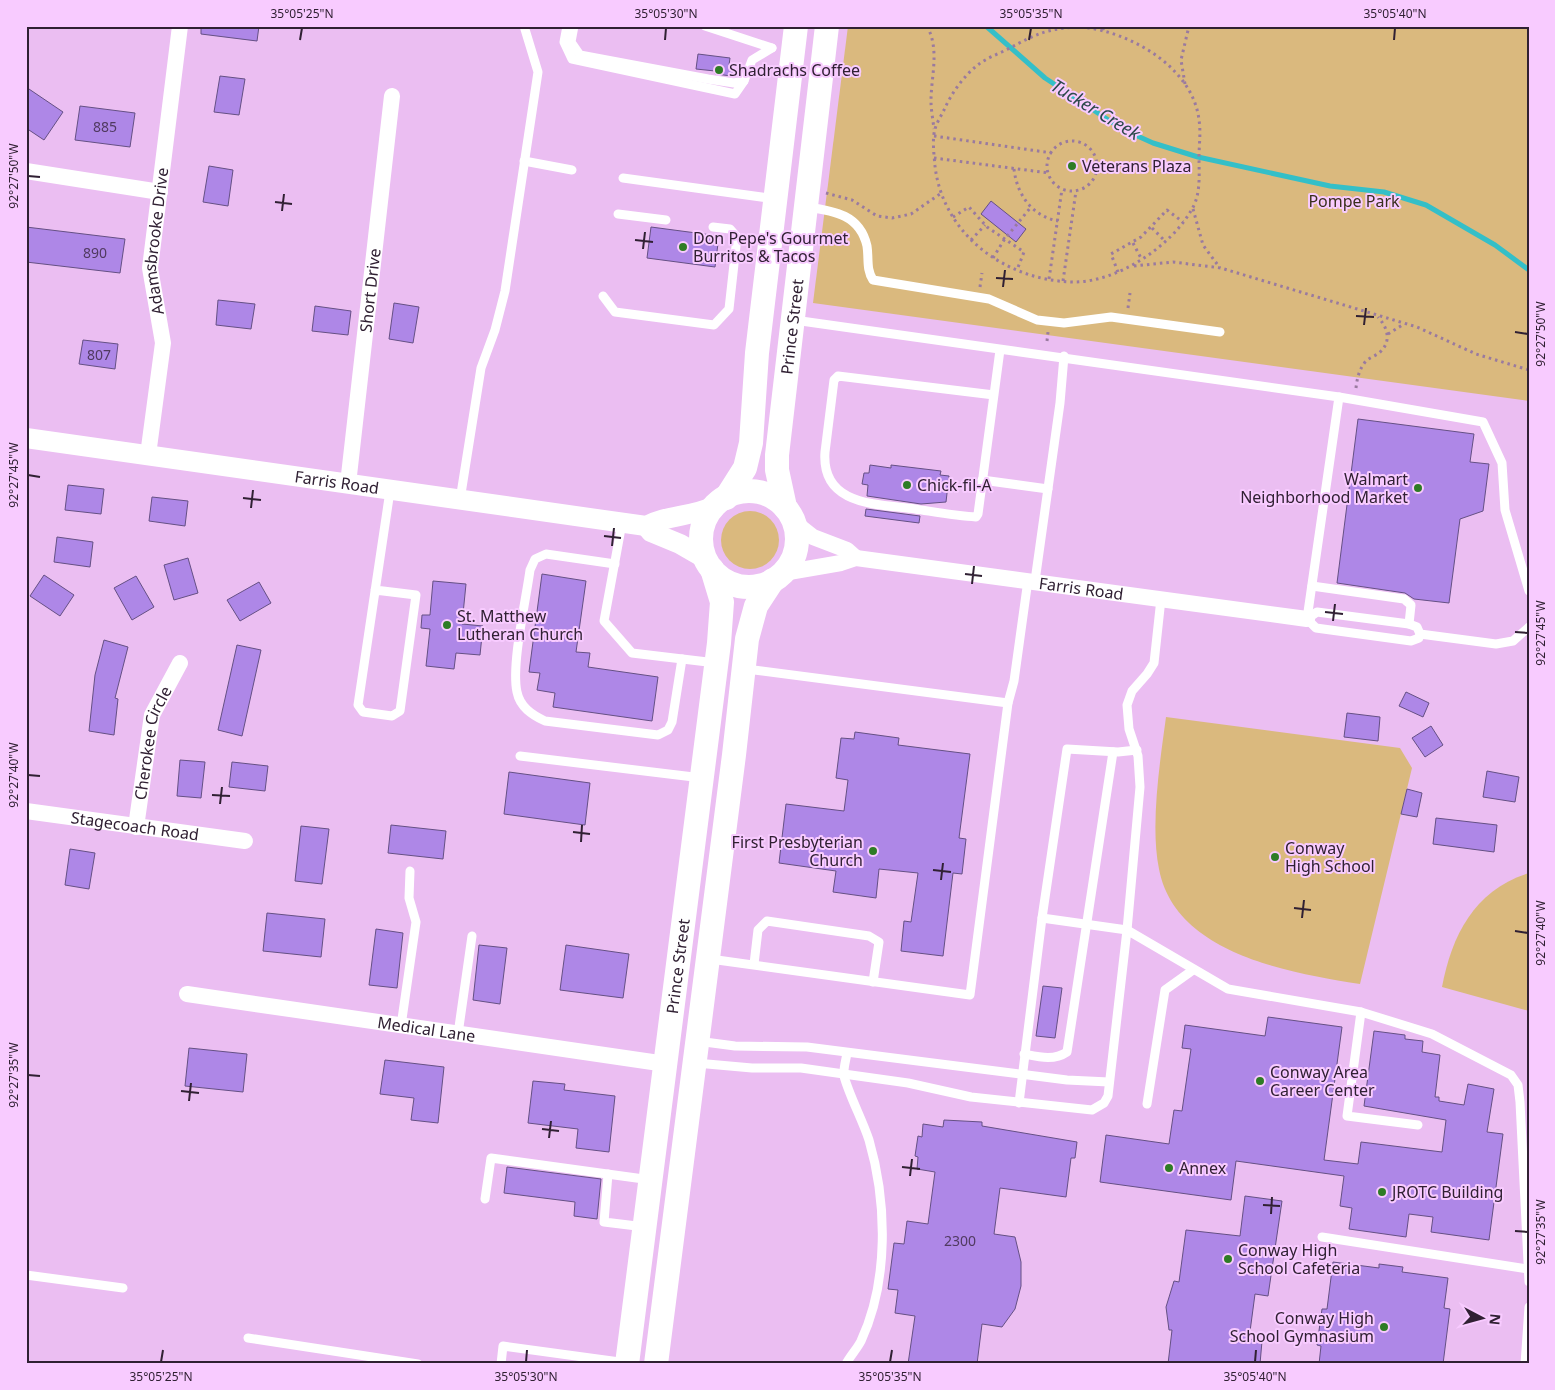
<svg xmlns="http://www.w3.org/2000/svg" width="1555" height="1390" font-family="'Noto Sans',sans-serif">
<rect width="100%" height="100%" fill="#ebbef2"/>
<!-- green -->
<g fill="#dab97e">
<polygon points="848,26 1529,26 1529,401 813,303"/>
<circle cx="750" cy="540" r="29"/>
<path d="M 1166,717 L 1400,748 L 1412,768 L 1360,984 C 1290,973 1175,954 1159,869 C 1150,825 1160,762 1166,717 Z"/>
<path d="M 1529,873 L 1529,1011 L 1442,987 C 1452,934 1475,890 1529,873 Z"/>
</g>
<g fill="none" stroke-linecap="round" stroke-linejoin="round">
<!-- stream -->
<polyline stroke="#34bfc8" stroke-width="5" points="986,26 1045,78 1122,129 1153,143 1198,157 1330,186 1384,192 1426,205 1495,245 1529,270"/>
</g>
<!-- building -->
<g fill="#ae87e7" stroke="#655084">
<polygon points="201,26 259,26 257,41 201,34"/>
<polygon points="698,54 730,58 729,65 733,66 732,76 715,74 715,71 696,69"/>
<polygon points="220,76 245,79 239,115 214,112"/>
<polygon points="26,87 63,112 44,140 26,128"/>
<polygon points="80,106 135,113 130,147 75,140"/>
<polygon points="209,166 233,170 228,206 203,202"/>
<polygon points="991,201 1026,229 1016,242 981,214"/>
<polygon points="26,227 125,239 120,273 26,262"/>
<polygon points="651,227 719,236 715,267 647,258"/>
<polygon points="218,300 255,304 251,329 216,325"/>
<polygon points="394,303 419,307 413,343 389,339"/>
<polygon points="315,306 351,311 348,335 312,331"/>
<polygon points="83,340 118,344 115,369 79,364"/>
<polygon points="1358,419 1474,434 1470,462 1489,464 1483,511 1460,519 1449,603 1414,599 1405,593 1337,583"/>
<polygon points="870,465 891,468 891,465 941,471 940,475 949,476 946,502 921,504 867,496 868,485 862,484 864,473 869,473"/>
<polygon points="68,485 104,489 101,514 65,510"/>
<polygon points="152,497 188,501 185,526 149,521"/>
<polygon points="866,509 920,516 919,523 865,516"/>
<polygon points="57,537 93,542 90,567 54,562"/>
<polygon points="188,558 198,593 174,600 164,565"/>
<polygon points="542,574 586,581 576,652 590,653 588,667 658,677 652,721 553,707 555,693 537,690 540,673 529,672"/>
<polygon points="44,575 74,595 60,616 30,596"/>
<polygon points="136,576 154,607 132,620 114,588"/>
<polygon points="433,581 466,584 462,624 483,626 480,655 456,653 454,669 426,666 430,629 421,628 422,615 430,615"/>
<polygon points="259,582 271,603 240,621 227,600"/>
<polygon points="104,640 128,647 115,698 118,699 114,735 89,731 95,675"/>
<polygon points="237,645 261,650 242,736 218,730"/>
<polygon points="1406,692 1429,703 1423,717 1399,706"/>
<polygon points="1347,713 1380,717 1378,741 1344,737"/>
<polygon points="1431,726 1443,745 1425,757 1412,738"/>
<polygon points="855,732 899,738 898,745 970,754 959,838 966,839 962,874 953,873 943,956 901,951 904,921 911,922 918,873 879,869 876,898 833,892 836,871 779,863 786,804 844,811 848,780 836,778 841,738 854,739"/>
<polygon points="180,760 205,762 201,798 177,796"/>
<polygon points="232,762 268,766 265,791 229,787"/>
<polygon points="1487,771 1519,777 1515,802 1483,797"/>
<polygon points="509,772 590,783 585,825 504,814"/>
<polygon points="1407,789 1422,793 1417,817 1401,814"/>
<polygon points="1436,818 1497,825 1494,852 1433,844"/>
<polygon points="391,825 446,831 443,859 388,853"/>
<polygon points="301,826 329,829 322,884 295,881"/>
<polygon points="70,849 95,853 89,889 65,885"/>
<polygon points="267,913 325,919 321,957 263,951"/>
<polygon points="376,929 403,933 397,988 369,985"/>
<polygon points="479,945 507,948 500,1004 473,1000"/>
<polygon points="566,945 629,954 623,998 560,990"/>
<polygon points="1043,986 1062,988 1055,1038 1036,1036"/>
<polygon points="1268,1017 1342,1027 1324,1160 1358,1164 1361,1142 1442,1152 1446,1120 1364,1106 1374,1031 1405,1035 1405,1039 1423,1041 1422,1052 1440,1055 1435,1097 1439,1097 1439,1101 1464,1105 1468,1084 1494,1089 1487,1132 1503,1134 1489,1240 1431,1232 1433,1217 1409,1214 1406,1237 1349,1229 1352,1208 1340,1206 1344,1176 1236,1161 1231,1200 1100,1182 1106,1135 1169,1144 1174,1110 1182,1111 1191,1049 1182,1048 1185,1025 1265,1036"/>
<polygon points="189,1048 247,1054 243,1092 185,1086"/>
<polygon points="385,1060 444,1067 438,1123 411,1120 414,1098 380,1094"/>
<polygon points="533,1081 565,1084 564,1090 615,1096 609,1152 576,1148 578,1129 528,1123"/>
<polygon points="944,1120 982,1122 982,1126 1077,1142 1075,1158 1071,1158 1066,1197 1000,1188 994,1234 1015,1237 1021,1262 1021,1286 1015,1309 1002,1327 982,1324 977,1364 908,1364 915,1316 895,1313 898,1290 888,1289 894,1243 904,1244 907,1221 928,1224 935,1172 917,1169 918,1157 915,1156 918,1136 922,1137 923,1124 943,1127"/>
<polygon points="507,1167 601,1179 597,1219 574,1216 575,1202 504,1193"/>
<polygon points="1245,1196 1282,1201 1268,1296 1255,1294 1249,1339 1262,1341 1260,1364 1168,1364 1172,1330 1169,1330 1166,1307 1174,1281 1179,1282 1186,1230 1240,1236"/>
<polygon points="1333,1262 1379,1268 1379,1264 1403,1267 1402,1272 1448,1278 1444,1308 1450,1309 1443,1364 1319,1364 1321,1346 1317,1345 1322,1309 1327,1309"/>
</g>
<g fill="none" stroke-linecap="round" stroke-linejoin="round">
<!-- path -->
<g stroke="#9a7a9f" stroke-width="3" stroke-dasharray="2.5 4" stroke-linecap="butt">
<path d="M 927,26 C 940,50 931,76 931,101 C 931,110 933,120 934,129"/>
<path d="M 1081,27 C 1129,31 1193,67 1199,120 C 1201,132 1199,145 1199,157 C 1199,174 1201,194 1192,209 C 1171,247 1117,282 1074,282 C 1006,281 943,235 935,166 C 934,155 932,139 935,129 C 937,122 941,116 944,110 C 951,94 964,75 979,64 C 987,58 998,54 1008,49 C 1036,34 1048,28 1081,27 Z"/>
<polyline points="1102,29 1118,26"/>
<polyline points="1185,84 1181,60 1189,26"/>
<polyline points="934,136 1052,153"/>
<circle cx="1072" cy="166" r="25"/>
<polyline points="934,158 1049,173"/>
<path d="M 1014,169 C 1017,195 1032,216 1058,221"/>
<polyline points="826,193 852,200 877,216 892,218 911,214 940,194"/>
<polyline points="1193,209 1203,245 1220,268"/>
<polyline points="953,217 969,207 987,227 1024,252 1017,270"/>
<polyline points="1152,228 1165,241"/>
<polyline points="971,240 985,225"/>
<polyline points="1133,243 1142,260"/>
<polyline points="993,258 1004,240 1031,207"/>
<polyline points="1134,266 1173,262 1221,268 1417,327 1476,354 1529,370"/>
<polyline points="1118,272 1111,254 1141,237 1167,210 1183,222"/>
<polyline points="1049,279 1062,189"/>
<polyline points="1063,281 1076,191"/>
<polyline points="980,287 982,273"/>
<polyline points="1128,308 1130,293"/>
<polyline points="1388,334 1404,324"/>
<polyline points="1047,341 1048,332"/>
<path d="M 1356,388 C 1357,379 1359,369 1366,361 C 1369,358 1375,356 1379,353 C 1392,342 1388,328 1378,317"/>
</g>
<!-- service -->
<g stroke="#fff" stroke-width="9">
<polyline points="567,26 564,42 572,59 735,94 744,81 752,60 772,48"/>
<polyline points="574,26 571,42 580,55 708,79 734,83 744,81"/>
<polyline points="705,26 772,48"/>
<polyline points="524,161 572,170"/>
<polyline points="623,178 776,199"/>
<path d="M 807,207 C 835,211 860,215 867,246 C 869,259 866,269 873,280 L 989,299 L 1037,320 L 1064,323 L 1111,317 L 1220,332"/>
<polyline points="618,214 666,220"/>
<polyline points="603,296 615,312 714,325 729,309 737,237 730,229 713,227"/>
<polyline points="794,320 1339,397 1307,619"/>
<path d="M 994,395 L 838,376 L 834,380 L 825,452 C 821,506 877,504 915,509 C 935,512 956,516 976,517 L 978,514 L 1000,350"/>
<polyline points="1339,397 1483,422 1502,463 1505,510 1529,591"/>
<polyline points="982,480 1048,489"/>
<polyline points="460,500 481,368 495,330 505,291 538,72 524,26"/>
<polyline points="622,523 604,621 632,653 716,663"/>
<path d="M 615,564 L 546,554 L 535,559 L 530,570 C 526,600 511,665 517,692 C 520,707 532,715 545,721 L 658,735 L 668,730 L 672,722 L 682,659"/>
<polyline points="1035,581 1060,403 1064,356"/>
<polyline points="1312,586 1404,599 1411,605 1409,624"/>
<polyline points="375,590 416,595 400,711 392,716 363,712 358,705 390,491"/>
<polyline points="1307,619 1316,628 1411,641 1419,638 1420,634"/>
<polyline points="1307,619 1317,612 1409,624 1417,627 1420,634"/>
<polyline points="1420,634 1496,644 1513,641 1529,627"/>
<polyline points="1008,703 1014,681 1028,580"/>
<polyline points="520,756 702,778"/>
<polyline points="1042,918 1127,930 1140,787 1138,756 1129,729 1127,705 1132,691 1147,674 1154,663 1161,599"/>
<polyline points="710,959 970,995 1008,703 746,669"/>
<polyline points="754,964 758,930 767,921 869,936 879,942 873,982"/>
<polyline points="1361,1012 1347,1116 1418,1125"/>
<polyline points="401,1026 416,922 409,898 410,871"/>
<polyline points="458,1034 472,936"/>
<polyline points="697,1041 735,1046 807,1047 1067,1080 1109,1082"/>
<path d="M 1024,1054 C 1039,1057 1054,1061 1067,1052 L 1113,752"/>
<polyline points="696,1063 752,1068 801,1068 908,1083 971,1097 1092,1110 1104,1103 1108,1096 1127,930 1228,989 1361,1012 1432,1034 1511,1075 1518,1085 1520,1102 1529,1282"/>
<polyline points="1019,1103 1042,918 1067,749 1118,752 1137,750"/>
<polyline points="1147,1104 1165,990 1193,970"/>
<polyline points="608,1174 604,1222 645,1227"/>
<polyline points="485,1199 491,1158 651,1180"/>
<polyline points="1322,1237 1528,1269"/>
<polyline points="26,1275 123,1288"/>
<polyline points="248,1338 418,1364"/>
<polyline points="501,1364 503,1346 627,1363"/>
<path d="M 846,1364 C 850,1356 857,1349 861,1341 C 889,1281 887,1202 869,1140 C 862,1119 849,1095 844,1076 C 843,1069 846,1060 847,1053"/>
<polyline points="1525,1364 1529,1307"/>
</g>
<!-- minor -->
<g stroke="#fff" stroke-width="16">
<polyline points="26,171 160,192"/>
<path id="s1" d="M 148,455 L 163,343 L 150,268 L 180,26"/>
<path id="s2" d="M 348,484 L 392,96"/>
<polyline points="794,522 813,537 847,550 856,558"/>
<path id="s3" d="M 783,573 L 841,563 L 856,558 L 1307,619"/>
<path id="s4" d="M 26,811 L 245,841"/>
<path id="s5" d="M 136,827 L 152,715 L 180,663"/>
<path id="s6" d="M 187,994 L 666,1064"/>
</g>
<!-- tertiary -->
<g stroke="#fff" stroke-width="20">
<path id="s7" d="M 26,438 L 646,526 C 666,515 691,517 715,506"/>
<polyline points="646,526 651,532 680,544 706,559"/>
</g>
<!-- secondary -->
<g stroke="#fff" stroke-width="24">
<circle cx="749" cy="539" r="48"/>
<polyline points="726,498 745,468 751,443 757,353 796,26"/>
<path id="s8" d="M 785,507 L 777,470 L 777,455 L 827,26"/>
<path id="s9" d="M 627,1364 L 719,643 L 722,602 L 712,569"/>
<polyline points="656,1364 734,755 747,639 756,606 773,580"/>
</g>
</g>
<!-- ticks -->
<path fill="none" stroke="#302033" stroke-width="2" d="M 300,40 L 302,28M 665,40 L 666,28M 1029,40 L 1031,28M 1394,40 L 1395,28M 28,176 L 40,177M 275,202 L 292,204M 282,211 L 284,194M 635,240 L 653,242M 643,249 L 645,232M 996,278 L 1013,279M 1003,287 L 1005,270M 1356,316 L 1374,317M 1364,325 L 1366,308M 1515,332 L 1528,334M 28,475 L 40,477M 243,498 L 261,500M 251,508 L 253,490M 604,536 L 621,538M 612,546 L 614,528M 965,574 L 982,576M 972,584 L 974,566M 1325,612 L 1343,614M 1333,621 L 1335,604M 1515,632 L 1528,633M 28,775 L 40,776M 212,795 L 230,796M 220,804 L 222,787M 573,832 L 590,834M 581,842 L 582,825M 933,870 L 951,872M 941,880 L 943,863M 1294,908 L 1311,910M 1302,918 L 1304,900M 1515,931 L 1528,933M 28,1075 L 40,1076M 181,1091 L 199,1093M 189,1101 L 191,1083M 542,1129 L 559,1131M 549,1138 L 551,1121M 902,1167 L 920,1169M 910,1176 L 912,1159M 1263,1205 L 1280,1206M 1271,1214 L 1272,1197M 1515,1231 L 1528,1232M 161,1362 L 163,1350M 526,1362 L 527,1350M 890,1362 L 892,1350M 1255,1362 L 1256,1350"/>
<!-- markers -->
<g fill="#2e7c25" stroke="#f8cbff" stroke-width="2">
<circle cx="719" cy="70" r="5"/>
<circle cx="1072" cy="166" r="5"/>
<circle cx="683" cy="247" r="5"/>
<circle cx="907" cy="485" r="5"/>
<circle cx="1418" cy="488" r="5"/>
<circle cx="447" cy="625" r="5"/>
<circle cx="873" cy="851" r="5"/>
<circle cx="1275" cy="857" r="5"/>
<circle cx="1260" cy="1081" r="5"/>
<circle cx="1169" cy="1168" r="5"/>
<circle cx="1382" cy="1192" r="5"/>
<circle cx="1228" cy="1259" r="5"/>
<circle cx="1384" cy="1327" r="5"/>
</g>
<g text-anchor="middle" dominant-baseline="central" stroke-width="4" stroke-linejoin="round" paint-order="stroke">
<!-- number labels -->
<g font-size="14" fill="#503a60">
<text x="105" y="126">885</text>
<text x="95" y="252">890</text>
<text x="99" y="354">807</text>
<text x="960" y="1240">2300</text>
</g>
<!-- poi labels -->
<g font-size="16" fill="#302033" stroke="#f8cbff" text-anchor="start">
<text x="729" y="70">Shadrachs Coffee</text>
<text x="1082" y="166">Veterans Plaza</text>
<text x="693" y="238">Don Pepe's Gourmet<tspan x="693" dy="18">Burritos &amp; Tacos</tspan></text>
<text x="1408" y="479" text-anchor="end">Walmart<tspan x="1408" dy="18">Neighborhood Market</tspan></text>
<text x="917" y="485">Chick-fil-A</text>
<text x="457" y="616">St. Matthew<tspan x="457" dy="18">Lutheran Church</tspan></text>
<text x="863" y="842" text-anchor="end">First Presbyterian<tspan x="863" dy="18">Church</tspan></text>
<text x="1285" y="848">Conway<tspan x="1285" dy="18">High School</tspan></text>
<text x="1270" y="1072">Conway Area<tspan x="1270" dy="18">Career Center</tspan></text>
<text x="1179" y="1168">Annex</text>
<text x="1392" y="1192">JROTC Building</text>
<text x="1238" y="1250">Conway High<tspan x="1238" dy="18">School Cafeteria</tspan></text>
<text x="1374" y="1318" text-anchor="end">Conway High<tspan x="1374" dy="18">School Gymnasium</tspan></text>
</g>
<!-- park labels -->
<g font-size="16" fill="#392f1c" stroke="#f8cbff">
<text x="1354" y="201">Pompe Park</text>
</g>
<!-- street labels -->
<g font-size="16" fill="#302033" stroke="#f8cbff">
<text stroke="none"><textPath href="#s1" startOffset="216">Adamsbrooke Drive</textPath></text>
<text stroke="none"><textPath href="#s2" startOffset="195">Short Drive</textPath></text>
<text stroke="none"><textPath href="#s8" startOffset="182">Prince Street</textPath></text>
<text stroke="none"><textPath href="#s7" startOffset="314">Farris Road</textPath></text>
<text stroke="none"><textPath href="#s3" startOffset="302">Farris Road</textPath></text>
<text stroke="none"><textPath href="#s5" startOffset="86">Cherokee Circle</textPath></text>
<text stroke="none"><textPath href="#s4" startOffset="110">Stagecoach Road</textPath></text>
<text stroke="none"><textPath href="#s9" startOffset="401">Prince Street</textPath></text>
<text stroke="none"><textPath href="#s6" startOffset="242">Medical Lane</textPath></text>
</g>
<!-- water labels -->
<g font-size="18" font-style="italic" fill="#2c494b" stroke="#f8cbff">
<text transform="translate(1096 109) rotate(31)">Tucker Creek</text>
</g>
</g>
<!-- border -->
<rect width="1555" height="1390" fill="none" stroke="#f8cbff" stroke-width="55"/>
<!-- north arrow -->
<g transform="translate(1482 1318) rotate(96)" stroke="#f8cbff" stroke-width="4" paint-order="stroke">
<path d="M0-4L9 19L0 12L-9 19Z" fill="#302033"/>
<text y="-8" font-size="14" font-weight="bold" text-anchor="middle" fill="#302033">N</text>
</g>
<rect x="28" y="28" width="1500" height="1334" fill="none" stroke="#302033" stroke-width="2"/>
<g font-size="12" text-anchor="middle" fill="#302033">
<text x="302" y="18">35°05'25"N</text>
<text x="666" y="18">35°05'30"N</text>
<text x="1031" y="18">35°05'35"N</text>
<text x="1395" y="18">35°05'40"N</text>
<text transform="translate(14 176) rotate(-90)" y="4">92°27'50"W</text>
<text transform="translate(1541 334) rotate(-90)" y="4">92°27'50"W</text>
<text transform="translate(14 475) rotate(-90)" y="4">92°27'45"W</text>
<text transform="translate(1541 633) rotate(-90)" y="4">92°27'45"W</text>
<text transform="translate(14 775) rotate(-90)" y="4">92°27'40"W</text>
<text transform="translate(1541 933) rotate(-90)" y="4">92°27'40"W</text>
<text transform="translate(14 1075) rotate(-90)" y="4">92°27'35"W</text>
<text transform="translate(1541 1232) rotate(-90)" y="4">92°27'35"W</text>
<text x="161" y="1381">35°05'25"N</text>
<text x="526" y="1381">35°05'30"N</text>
<text x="890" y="1381">35°05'35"N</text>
<text x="1255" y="1381">35°05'40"N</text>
</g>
</svg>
